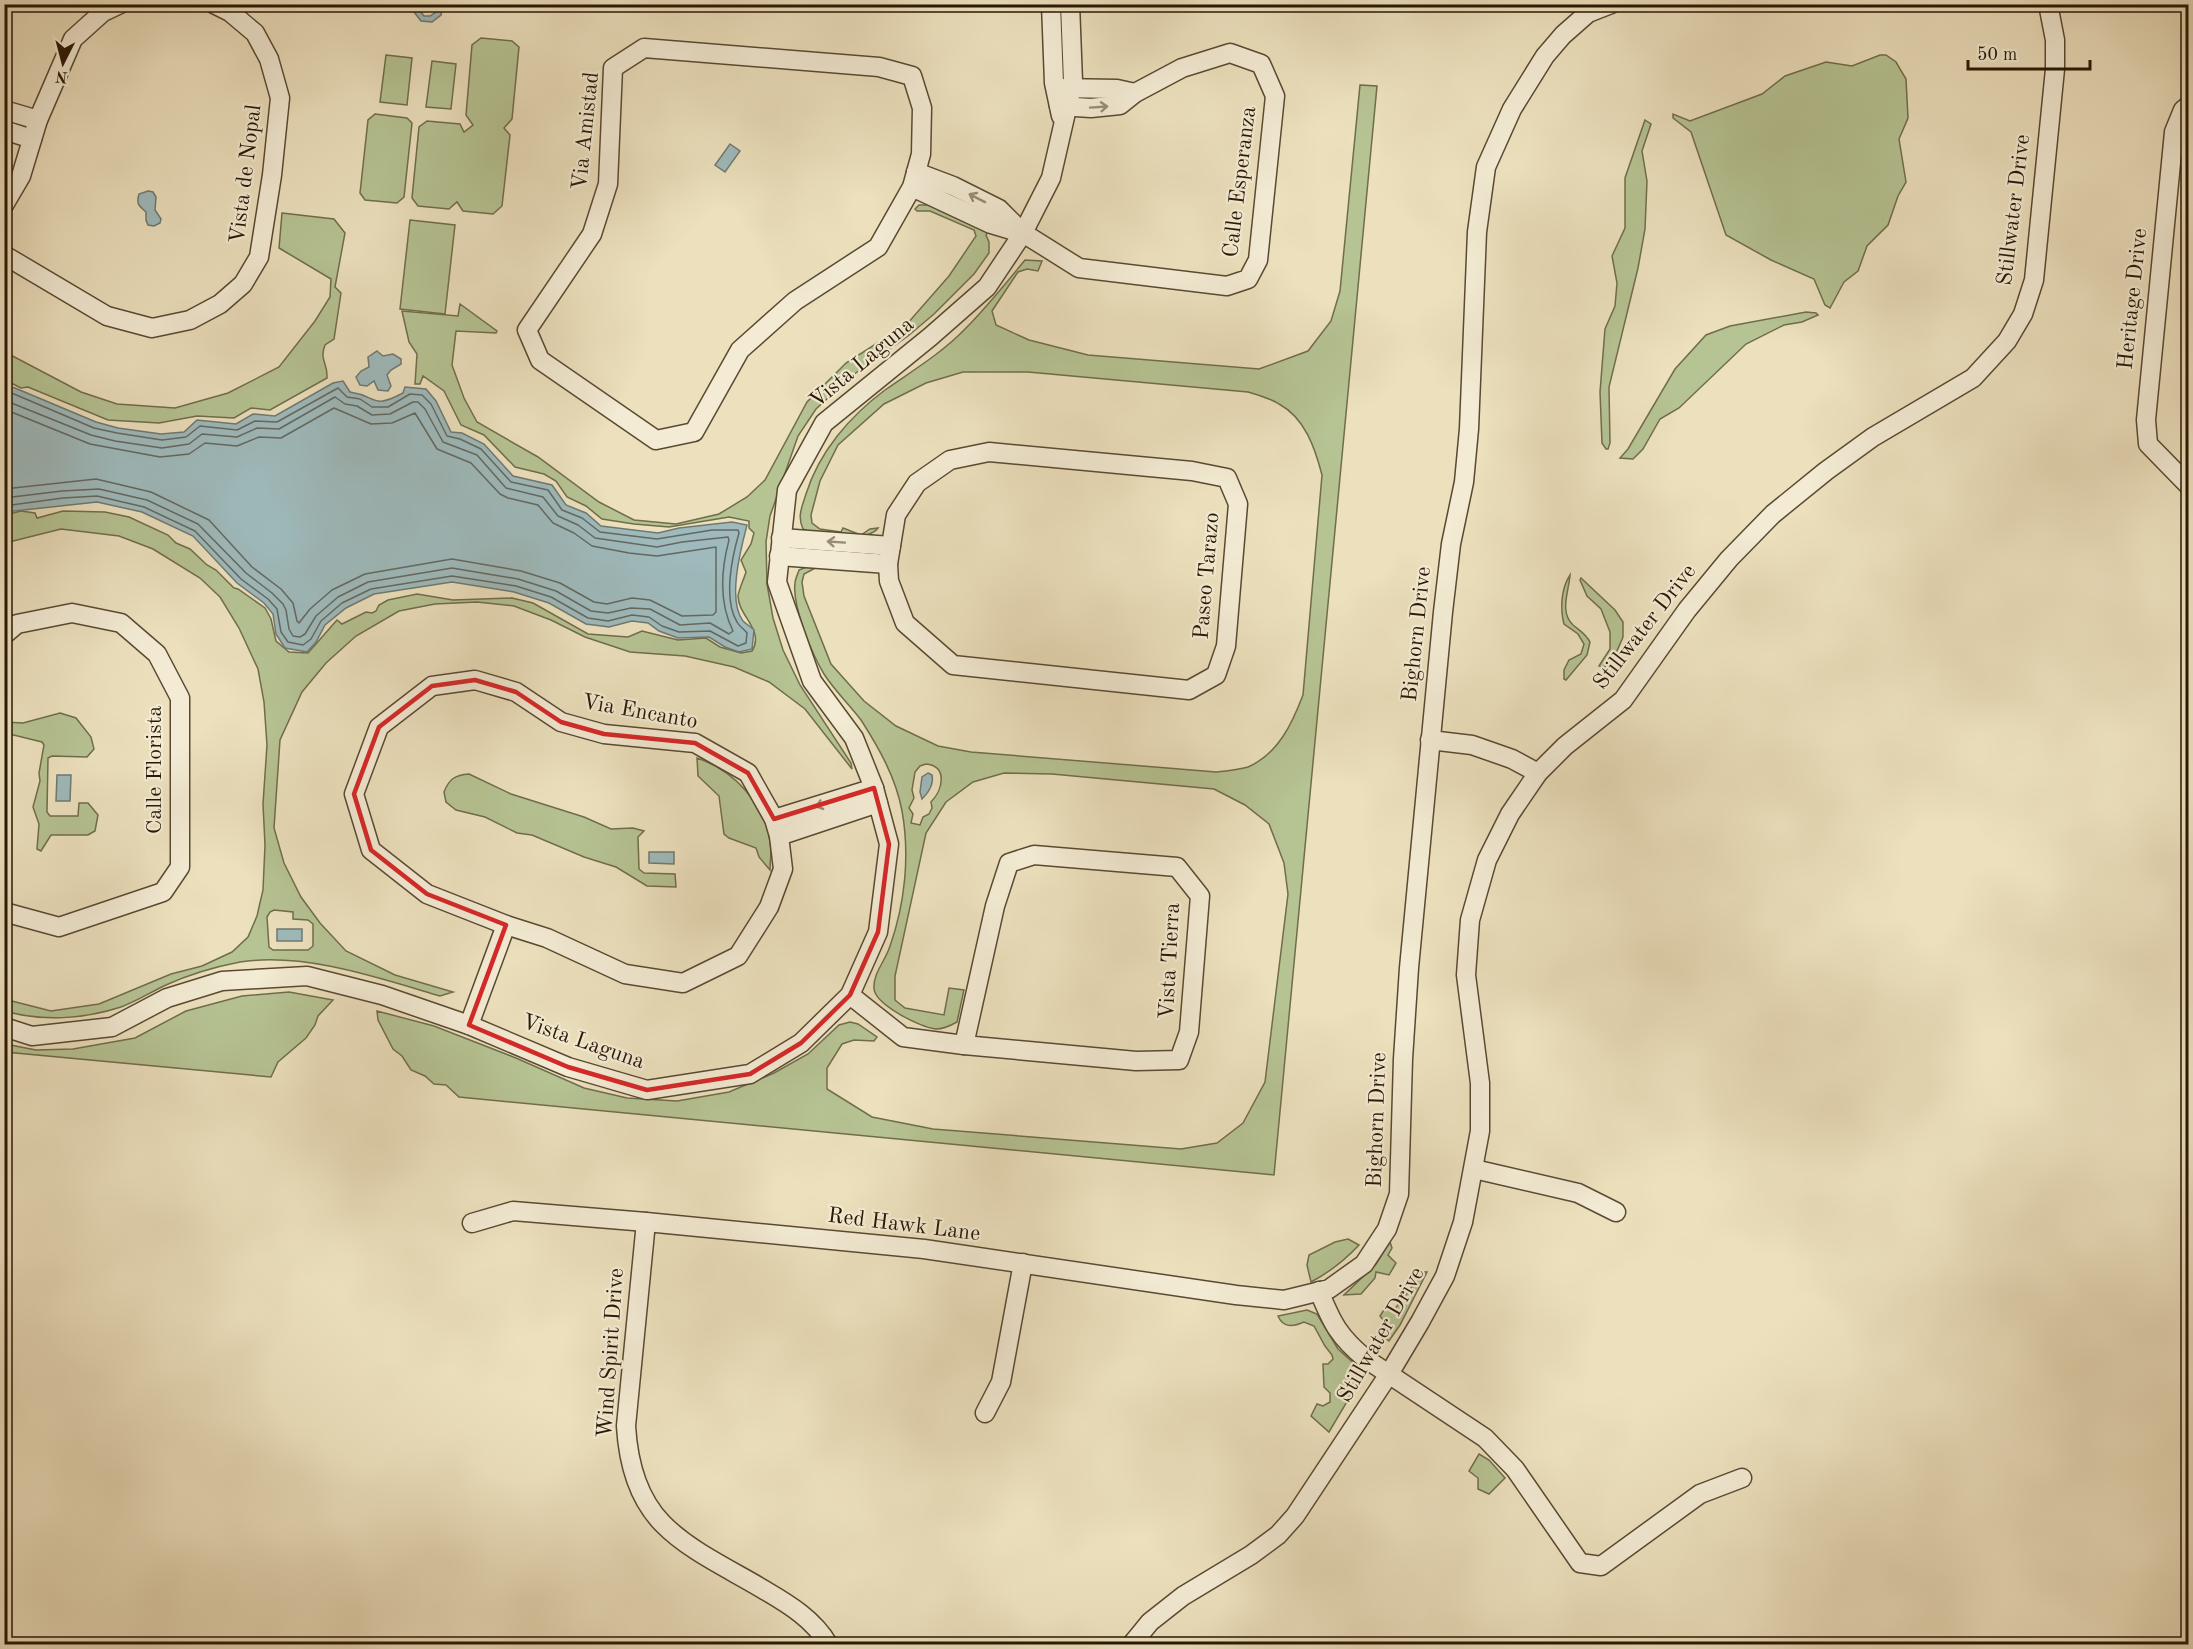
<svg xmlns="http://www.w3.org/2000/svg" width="2193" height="1649" font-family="'Old Standard TT',serif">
<rect width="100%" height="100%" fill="#ece0bd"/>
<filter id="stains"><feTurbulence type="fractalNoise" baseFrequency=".00333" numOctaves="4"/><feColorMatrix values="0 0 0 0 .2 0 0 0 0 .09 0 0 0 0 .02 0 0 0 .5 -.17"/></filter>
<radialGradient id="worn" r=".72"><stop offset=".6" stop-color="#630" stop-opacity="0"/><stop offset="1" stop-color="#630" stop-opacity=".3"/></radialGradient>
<!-- green -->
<g fill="#b6c393" stroke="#706d4b" stroke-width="1.5" fill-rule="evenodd">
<polygon points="481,38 512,41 519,47 512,119 504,128 510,135 502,206 493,214 463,211 457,202 449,209 418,206 412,198 419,127 427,121 460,124 464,132 473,125 466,115 472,45"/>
<polygon points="386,55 412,58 407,105 380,102"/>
<polygon points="1880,55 1886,55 1896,62 1906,79 1908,118 1899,139 1906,182 1898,196 1888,225 1867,246 1858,271 1844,282 1830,308 1825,305 1814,279 1771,260 1726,235 1691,132 1673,118 1673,114 1690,121 1762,94 1785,76 1826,62 1852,66"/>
<polygon points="432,61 456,64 451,109 426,107"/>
<path d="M 1360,85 L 1377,86 L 1274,1175 L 459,1097 L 446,1085 L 434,1084 L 425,1076 L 411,1070 L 402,1056 L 393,1049 L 378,1020 L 377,1011 L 434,1026 L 516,1058 L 584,1088 L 627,1098 L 677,1101 L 729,1092 L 774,1073 L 808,1054 L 839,1025 L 850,1022 L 858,1024 L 877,1037 L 874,1041 L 854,1040 L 842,1044 L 827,1068 L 827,1089 L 872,1117 L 933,1129 L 1181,1149 L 1217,1143 L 1243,1123 L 1265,1082 L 1288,894 L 1284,863 L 1269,824 L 1245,805 L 1214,789 L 1052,774 L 1004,773 L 973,782 L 946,802 L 926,833 L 895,976 L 895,1000 L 905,1008 L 944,1015 L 949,988 L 964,990 L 957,1022 C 950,1026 944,1029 936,1029 C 921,1028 874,1004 874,988 C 873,973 886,960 890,946 C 905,904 910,855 902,811 C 896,778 879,748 861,720 C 849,704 834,690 824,674 C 812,654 792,606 795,583 C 795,579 798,574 799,570 L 809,566 L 819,566 L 804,574 L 802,582 L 804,596 L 831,664 L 864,701 L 896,726 L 938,746 L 971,752 L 1216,772 C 1226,771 1238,770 1248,767 C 1278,754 1292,724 1303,695 L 1322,475 C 1315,448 1305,418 1279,404 C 1270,398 1258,395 1248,392 L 1028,372 L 963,372 L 926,383 L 884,404 L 838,445 L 820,481 L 811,515 L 812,523 L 820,529 L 841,532 L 843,528 L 861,535 L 870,529 L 878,528 C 867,543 819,536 803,529 C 797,516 802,507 806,494 C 819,452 850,416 885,390 C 912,371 942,353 965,329 C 986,308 1006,283 1025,260 L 1042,261 L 1038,271 L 1027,269 L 1018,272 L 992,311 L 996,325 L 1029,340 L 1088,355 L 1259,369 L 1308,351 L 1331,321 L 1340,291 ZM 926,764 C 948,766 943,790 931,802 L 932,808 L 929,814 L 923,817 L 920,825 L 911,823 L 913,814 L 909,808 L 914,798 L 912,790 L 915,772 L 920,766 Z"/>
<polygon points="375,114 407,118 412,123 404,197 397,203 365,200 360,193 368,120"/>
<polygon points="1645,120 1651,124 1642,151 1647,181 1645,229 1638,268 1609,387 1610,443 1608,449 1606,449 1602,443 1600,392 1605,329 1615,306 1617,283 1612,256 1625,228 1625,178"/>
<path d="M 919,205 L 935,205 L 988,232 L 986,235 L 989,242 L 989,253 L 974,274 L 934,314 L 908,336 L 853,375 L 816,409 L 798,436 L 770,516 L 766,542 L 767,584 L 773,618 L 783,650 L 800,685 L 851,763 L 852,769 L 805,709 L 769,682 L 734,667 L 685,656 L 630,652 L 585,637 L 551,620 L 514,606 L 477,602 L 435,604 L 399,611 L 356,636 L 326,663 L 302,692 L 280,740 L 274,828 L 284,863 L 301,897 L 320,923 L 346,951 L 395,975 L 453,992 L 440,996 C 379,978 304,952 240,962 C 214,967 190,974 166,985 C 151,992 137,1001 121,1007 C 84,1019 42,1022 5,1011 L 4,999 L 51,1011 L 99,1004 L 171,974 L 202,966 L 232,952 L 248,937 L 257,916 L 263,890 L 265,845 L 263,804 L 267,745 L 264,702 L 258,669 L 239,628 L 220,597 L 200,578 L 153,549 L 119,536 L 61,529 L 5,543 L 5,515 L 21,511 L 35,513 L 37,518 L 63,511 L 105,512 L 129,517 L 168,535 L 176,543 L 190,549 L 207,565 L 216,570 L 234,588 L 238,589 L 265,608 L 271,619 L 276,641 L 289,652 L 308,653 L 337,620 L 342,624 L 366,612 L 372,613 L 376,611 L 379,605 L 388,600 L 417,594 L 453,600 L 512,598 L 533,603 L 588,634 L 628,637 L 642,631 L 678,640 L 706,638 L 720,647 L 741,653 L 752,651 C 765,630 738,616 738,596 C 739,589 744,579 746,572 L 741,560 L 751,544 L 754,533 L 749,528 L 749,521 L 729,517 L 669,527 L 634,524 L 602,519 L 586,506 L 567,497 L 556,481 L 544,474 L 515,467 L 484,435 L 461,425 L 444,391 L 423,376 L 420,384 L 415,384 L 417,354 L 409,342 L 402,311 L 458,316 L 460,304 L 497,331 L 496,333 L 456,331 L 452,365 L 464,398 L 477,422 L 538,457 L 599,502 L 634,520 L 676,524 L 719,514 L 747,497 L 765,480 L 807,402 L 846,363 L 907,324 L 949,276 L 976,236 L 974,230 L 930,211 L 917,211 L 915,209 ZM 274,910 L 293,912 L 293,919 L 308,920 L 313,924 L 313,946 L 308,950 L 273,950 L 269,947 L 267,917 L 270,912 Z"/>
<path d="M 282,213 L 334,219 L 345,233 L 335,287 L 341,293 L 334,339 L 325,345 C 319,360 328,363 327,378 L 270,410 L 251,408 L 234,418 L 197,416 L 159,423 L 108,420 L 28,387 L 21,388 L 5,380 L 5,352 L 81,392 L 117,404 L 175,408 L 228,393 L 279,367 L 315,321 L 330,297 L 331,279 L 279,248 Z"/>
<polygon points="410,220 455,225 445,314 400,309"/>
<polygon points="1806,312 1816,313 1818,315 1802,322 1784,325 1746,344 1679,408 1660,419 1643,449 1633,459 1620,458 1628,449 1675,369 1706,335 1730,326"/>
<path d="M 1570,575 C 1569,591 1559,612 1573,625 C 1580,631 1586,634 1590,642 L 1587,655 L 1566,680 L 1564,679 L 1564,670 L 1569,660 L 1581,654 L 1584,644 L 1578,634 L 1564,624 C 1560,609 1561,589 1570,575 Z"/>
<polygon points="1581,578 1615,610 1623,622 1623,637 1616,653 1604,668 1599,666 1610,649 1610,632 1601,609 1587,596 1580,580"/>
<polygon points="60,713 76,718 91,737 94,749 87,757 52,756 48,758 47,812 50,816 78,816 79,803 88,803 98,815 95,831 88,835 51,835 41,851 37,849 39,824 33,807 40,781 39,773 44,745 42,742 5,733 5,722 23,723"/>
<path d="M 697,758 C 733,770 765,803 770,842 C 772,851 770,861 770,870 L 759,857 L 756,848 L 729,838 L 724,834 L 719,796 L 698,776 Z"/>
<path d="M 469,774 L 511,794 L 584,817 L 611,829 L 633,828 L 644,831 L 638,837 L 639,869 L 644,873 L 675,874 L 676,887 L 647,886 L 616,867 L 584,857 L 532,835 L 517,833 L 485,817 L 456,810 L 446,802 L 444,792 C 449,779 455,775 469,774 Z"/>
<polygon points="289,992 333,1000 318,1016 315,1025 306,1038 278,1062 271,1077 5,1052 5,1044 36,1050 73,1049 135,1038 186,1011 242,996"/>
<path d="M 1348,1239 L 1359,1245 C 1344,1261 1330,1272 1311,1282 L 1307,1265 L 1309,1255 L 1335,1242 Z"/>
<polygon points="1390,1242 1392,1248 1388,1255 1396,1263 1389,1275 1376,1272 1375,1278 1361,1294 1344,1295 1376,1264"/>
<polygon points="1422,1272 1427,1272 1400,1325 1389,1341 1381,1335 1384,1321 1380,1316 1387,1305 1394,1310 1411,1288 1418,1273"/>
<path d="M 1307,1310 L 1317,1314 L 1338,1349 L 1357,1366 L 1361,1378 L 1329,1432 L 1311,1416 L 1317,1404 L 1323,1406 L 1330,1402 L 1330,1393 L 1324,1387 L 1323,1364 L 1328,1364 L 1333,1359 L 1332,1355 L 1325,1346 L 1314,1326 L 1304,1322 C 1293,1327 1283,1328 1278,1316 Z"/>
<polygon points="1479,1454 1489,1460 1505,1478 1489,1494 1478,1489 1478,1478 1469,1471"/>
</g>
<!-- water -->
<g fill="#9ebabc" stroke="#6f7972" stroke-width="1.5">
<polygon points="415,5 420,5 420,11 424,16 430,16 436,12 436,5 443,5 441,15 432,22 421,21 414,12"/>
<polygon points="730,144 740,151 725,172 715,165"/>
<path d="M 148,191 L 153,192 L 156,197 L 155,210 L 161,219 L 160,223 L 154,226 L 148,225 L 146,220 L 146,212 C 139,206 136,204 139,194 Z"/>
<polygon points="377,351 383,356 393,354 401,359 401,364 391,370 387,375 391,386 388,391 378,390 374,381 367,386 360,385 356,377 361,371 369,367 368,357"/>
<path d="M 343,381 L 350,392 C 378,396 371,410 403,393 L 405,387 L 426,389 L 436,401 L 451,432 L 462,433 L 484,444 L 513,476 L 552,485 L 566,505 L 586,513 L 601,526 L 658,533 L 679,528 L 732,522 L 747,525 C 741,548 727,600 743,621 C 746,624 751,627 754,630 L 752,649 L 739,652 L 725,647 L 709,637 L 678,638 L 659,631 L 648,623 L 632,621 L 609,627 L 586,624 L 549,603 L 514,592 L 452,582 L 374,594 L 346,608 L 325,625 L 316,642 L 307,652 L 285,648 L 276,634 L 273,614 L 264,603 L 237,583 L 193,536 L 142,512 L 97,502 L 5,512 L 5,386 L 15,388 L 96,422 L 118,428 L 161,434 L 184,432 L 197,420 L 236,424 L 253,414 L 275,416 L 333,383 Z"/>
<path d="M 928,773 L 932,775 C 934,784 928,793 922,799 L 920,792 L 922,777 Z"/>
<polygon points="57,775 71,775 70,801 56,801"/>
<polygon points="649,852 674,852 674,864 649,863"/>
<rect x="277" y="929" width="25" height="12"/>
</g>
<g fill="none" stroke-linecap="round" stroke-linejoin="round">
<!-- shore -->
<g stroke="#646860" stroke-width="1.5">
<path d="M 4,392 L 14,394 L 94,428 L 117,433 L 162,440 L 186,437 L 200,426 L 237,430 L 255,421 L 277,422 L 338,388 L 347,397 L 360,399 L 372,407 L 388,407 L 410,394 L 422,395 L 431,404 L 447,436 L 460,439 L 481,449 L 511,482 L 548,490 L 562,510 L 582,518 L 600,532 L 657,539 L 712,530 L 738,530 L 739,533 C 732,557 723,599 737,622 C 739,626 744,629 747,633 L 746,643 L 738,646 L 710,631 L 679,632 L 662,626 L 649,617 L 632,615 L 608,621 L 588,618 L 551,597 L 516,586 L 452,576 L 371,589 L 342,603 L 321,621 L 311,639 L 303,645 L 288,642 L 281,632 L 277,609 L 268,599 L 241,579 L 195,531 L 144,507 L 97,496 L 63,498 L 4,506"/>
<path d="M 4,400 L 91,435 L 115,441 L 162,448 L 189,444 L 202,434 L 237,437 L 257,428 L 279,429 L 335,397 L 345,404 L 357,406 L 372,415 L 390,414 L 413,402 L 418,402 L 425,409 L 443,442 L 477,455 L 506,488 L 543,497 L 558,516 L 578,525 L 595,538 L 657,547 L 682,542 L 728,537 L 729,540 C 721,570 719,603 733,631 L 729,634 L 710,623 L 680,625 L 650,609 L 631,608 L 608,613 L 591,611 L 556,591 L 518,579 L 452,568 L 368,582 L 338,597 L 316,616 L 305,634 L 300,637 L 293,636 L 289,629 L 286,610 L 283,604 L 272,593 L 246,573 L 198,524 L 147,500 L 99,489 L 62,491 L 4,498"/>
<polyline points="4,409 90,444 160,457 189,454 205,443 237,446 259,437 281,438 334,408 371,424 392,423 415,413 437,449 471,463 500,494 508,498 538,505 553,523 574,533 592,546 629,553 657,556 716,547 716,612 713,615 682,616 650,600 632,598 607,604 594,602 560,583 521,571 452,559 365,574 332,590 310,609 299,623 297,621 293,603 281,589 252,567 209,520 151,492 96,479 4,489"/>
</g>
<!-- street casing -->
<g stroke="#5a4932" stroke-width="21">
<g id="street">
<polyline points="1051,4 1054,83 1061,116"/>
<polygon points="644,48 879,67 912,76 922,108 921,154 912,187 878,247 795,301 740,350 694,432 656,440 540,360 527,330 592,234 608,184 613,68"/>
<polyline points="1059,88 1117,89 1135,93"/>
<polyline points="2188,106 2183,110 2174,132 2146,420 2148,444 2188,485"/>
<polyline points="4,110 38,120"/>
<polyline points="4,130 32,139"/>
<polyline points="916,172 953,186 999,209 1023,233 1079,268 1227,286 1248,279 1258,260 1275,96 1261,64 1230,53 1182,68 1135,93 1120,105 1091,108 1059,106"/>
<polyline points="912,187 991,224 1021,233"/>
<polyline points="4,205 21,176 38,120 73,39 103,12 120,4"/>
<polyline points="4,255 107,316 152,328 190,320 220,304 243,284 259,257 272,175 280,98 269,59 255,33 230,12 214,4"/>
<polygon points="989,452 1192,471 1227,478 1238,504 1226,646 1216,675 1189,690 953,665 905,623 889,581 888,564 896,515 917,483 950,460"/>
<polyline points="781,538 891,546"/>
<polyline points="779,556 888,564"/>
<polyline points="4,635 17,624 72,613 121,623 157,654 180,698 180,867 163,892 59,927 4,912"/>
<polygon points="475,680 516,692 561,722 604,734 695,743 748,773 774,819 779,836 783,869 769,907 738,956 683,983 625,974 547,938 506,925 427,894 371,850 354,794 379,727 432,686"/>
<polyline points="1430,740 1472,745 1512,759 1538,773"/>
<polyline points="774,819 874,788"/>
<polyline points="779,836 878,803"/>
<polygon points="1034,855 1177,867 1200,896 1189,1032 1179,1060 1136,1061 964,1045 995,906 1009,863"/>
<polyline points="850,995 903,1037 964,1045"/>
<polyline points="469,1025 506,925"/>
<polyline points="4,1027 32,1036 112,1027 167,998 222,981 307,976 382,995 469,1025 568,1067 647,1090 750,1074 801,1043 850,995 878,932 889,844 874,788 854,738 812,681 777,582 787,490 824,423 930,337 987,287 1023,233 1051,178 1073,82 1070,4"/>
<polyline points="1474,1169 1578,1193 1616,1212"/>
<path d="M 646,1222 L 626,1426 C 628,1460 637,1497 662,1523 C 690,1552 732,1570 766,1591 C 790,1605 814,1620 828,1644"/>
<polyline points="472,1223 513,1211 646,1222 924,1249 1236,1295 1284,1300 1329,1289 1364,1264 1387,1229 1399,1194 1403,1059 1409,968 1443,612 1451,544 1464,482 1469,429 1477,232 1486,167 1512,109 1545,56 1563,35 1588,13 1611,4"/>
<path d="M 1319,1291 C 1332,1323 1339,1337 1366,1359 L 1485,1438 L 1515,1469 L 1580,1563 L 1601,1566 L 1700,1494 L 1742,1478"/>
<polyline points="985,1413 1001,1382 1023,1263"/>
<polyline points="1132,1644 1150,1622 1183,1596 1251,1555 1278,1535 1295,1516 1389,1374 1420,1322 1445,1276 1463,1222 1480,1131 1480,1083 1466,975 1470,920 1487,860 1510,814 1538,773 1565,746 1623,700 1687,610 1729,559 1773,514 1826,471 1873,437 1973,378 2007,341 2023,314 2034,280 2055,69 2055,40 2048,4"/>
</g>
</g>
<!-- street -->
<use href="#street" stroke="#f3ebd4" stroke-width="18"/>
</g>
<!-- one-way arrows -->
<defs><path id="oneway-shaft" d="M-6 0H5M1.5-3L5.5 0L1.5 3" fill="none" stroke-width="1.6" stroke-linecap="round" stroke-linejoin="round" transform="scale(1.5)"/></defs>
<g stroke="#988c76">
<use href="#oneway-shaft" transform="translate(1099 107) rotate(-4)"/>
<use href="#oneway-shaft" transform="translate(977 198) rotate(-153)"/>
<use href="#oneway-shaft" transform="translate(836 542) rotate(-176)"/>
<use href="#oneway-shaft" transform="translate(824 804) rotate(163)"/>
</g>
<!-- marked area -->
<path fill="none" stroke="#d62828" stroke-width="4.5" stroke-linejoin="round" d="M 475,680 L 516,692 L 561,722 L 604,734 L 695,743 L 748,773 L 774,819 L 874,788 L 889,844 L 878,932 L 850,995 L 801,1043 L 750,1074 L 647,1090 L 568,1067 L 469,1025 L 506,925 L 427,894 L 371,850 L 354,794 L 379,727 L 432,686 Z"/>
<g text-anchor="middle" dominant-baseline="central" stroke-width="4.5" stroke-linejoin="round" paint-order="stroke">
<!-- street labels -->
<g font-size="22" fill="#291703" stroke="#f3ebd4">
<text transform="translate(586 131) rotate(-84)">Via Amistad</text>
<text transform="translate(246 174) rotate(-83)">Vista de Nopal</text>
<text transform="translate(1240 182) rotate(-83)">Calle Esperanza</text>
<text transform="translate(2014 210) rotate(-83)">Stillwater Drive</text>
<text transform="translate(2133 299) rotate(-84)">Heritage Drive</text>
<text transform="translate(862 363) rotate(-40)">Vista Laguna</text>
<text transform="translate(1207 576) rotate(-85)">Paseo Tarazo</text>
<text transform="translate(1645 627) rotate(-52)">Stillwater Drive</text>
<text transform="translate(1417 634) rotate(-84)">Bighorn Drive</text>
<text transform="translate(640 712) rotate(10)">Via Encanto</text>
<text transform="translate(155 770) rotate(-90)">Calle Florista</text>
<text transform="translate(1170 961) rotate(-87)">Vista Tierra</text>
<text transform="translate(583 1042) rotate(19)">Vista Laguna</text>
<text transform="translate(1377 1120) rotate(-88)">Bighorn Drive</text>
<text transform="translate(904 1225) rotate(7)">Red Hawk Lane</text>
<text transform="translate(1381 1335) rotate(-60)">Stillwater Drive</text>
<text transform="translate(611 1353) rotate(-86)">Wind Spirit Drive</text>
</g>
</g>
<!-- margin -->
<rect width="2193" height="1649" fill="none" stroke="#ece0bd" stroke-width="24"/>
<rect x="6" y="6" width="2181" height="1637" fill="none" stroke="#291703" stroke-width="3"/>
<rect x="12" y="12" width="2169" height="1625" fill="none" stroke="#291703" stroke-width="1.5"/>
<!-- north arrow -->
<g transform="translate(63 63) rotate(186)" stroke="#f3ebd4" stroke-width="4.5" paint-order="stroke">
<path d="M0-4.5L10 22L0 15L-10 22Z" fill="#291703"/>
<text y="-9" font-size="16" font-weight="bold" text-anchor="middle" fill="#291703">N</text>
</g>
<!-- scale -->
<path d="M1968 60v9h122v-9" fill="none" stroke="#291703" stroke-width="3"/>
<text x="1977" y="60" font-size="18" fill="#291703" stroke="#f3ebd4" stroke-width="4.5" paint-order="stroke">50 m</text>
<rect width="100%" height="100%" filter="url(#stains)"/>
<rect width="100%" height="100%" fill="url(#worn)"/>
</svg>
